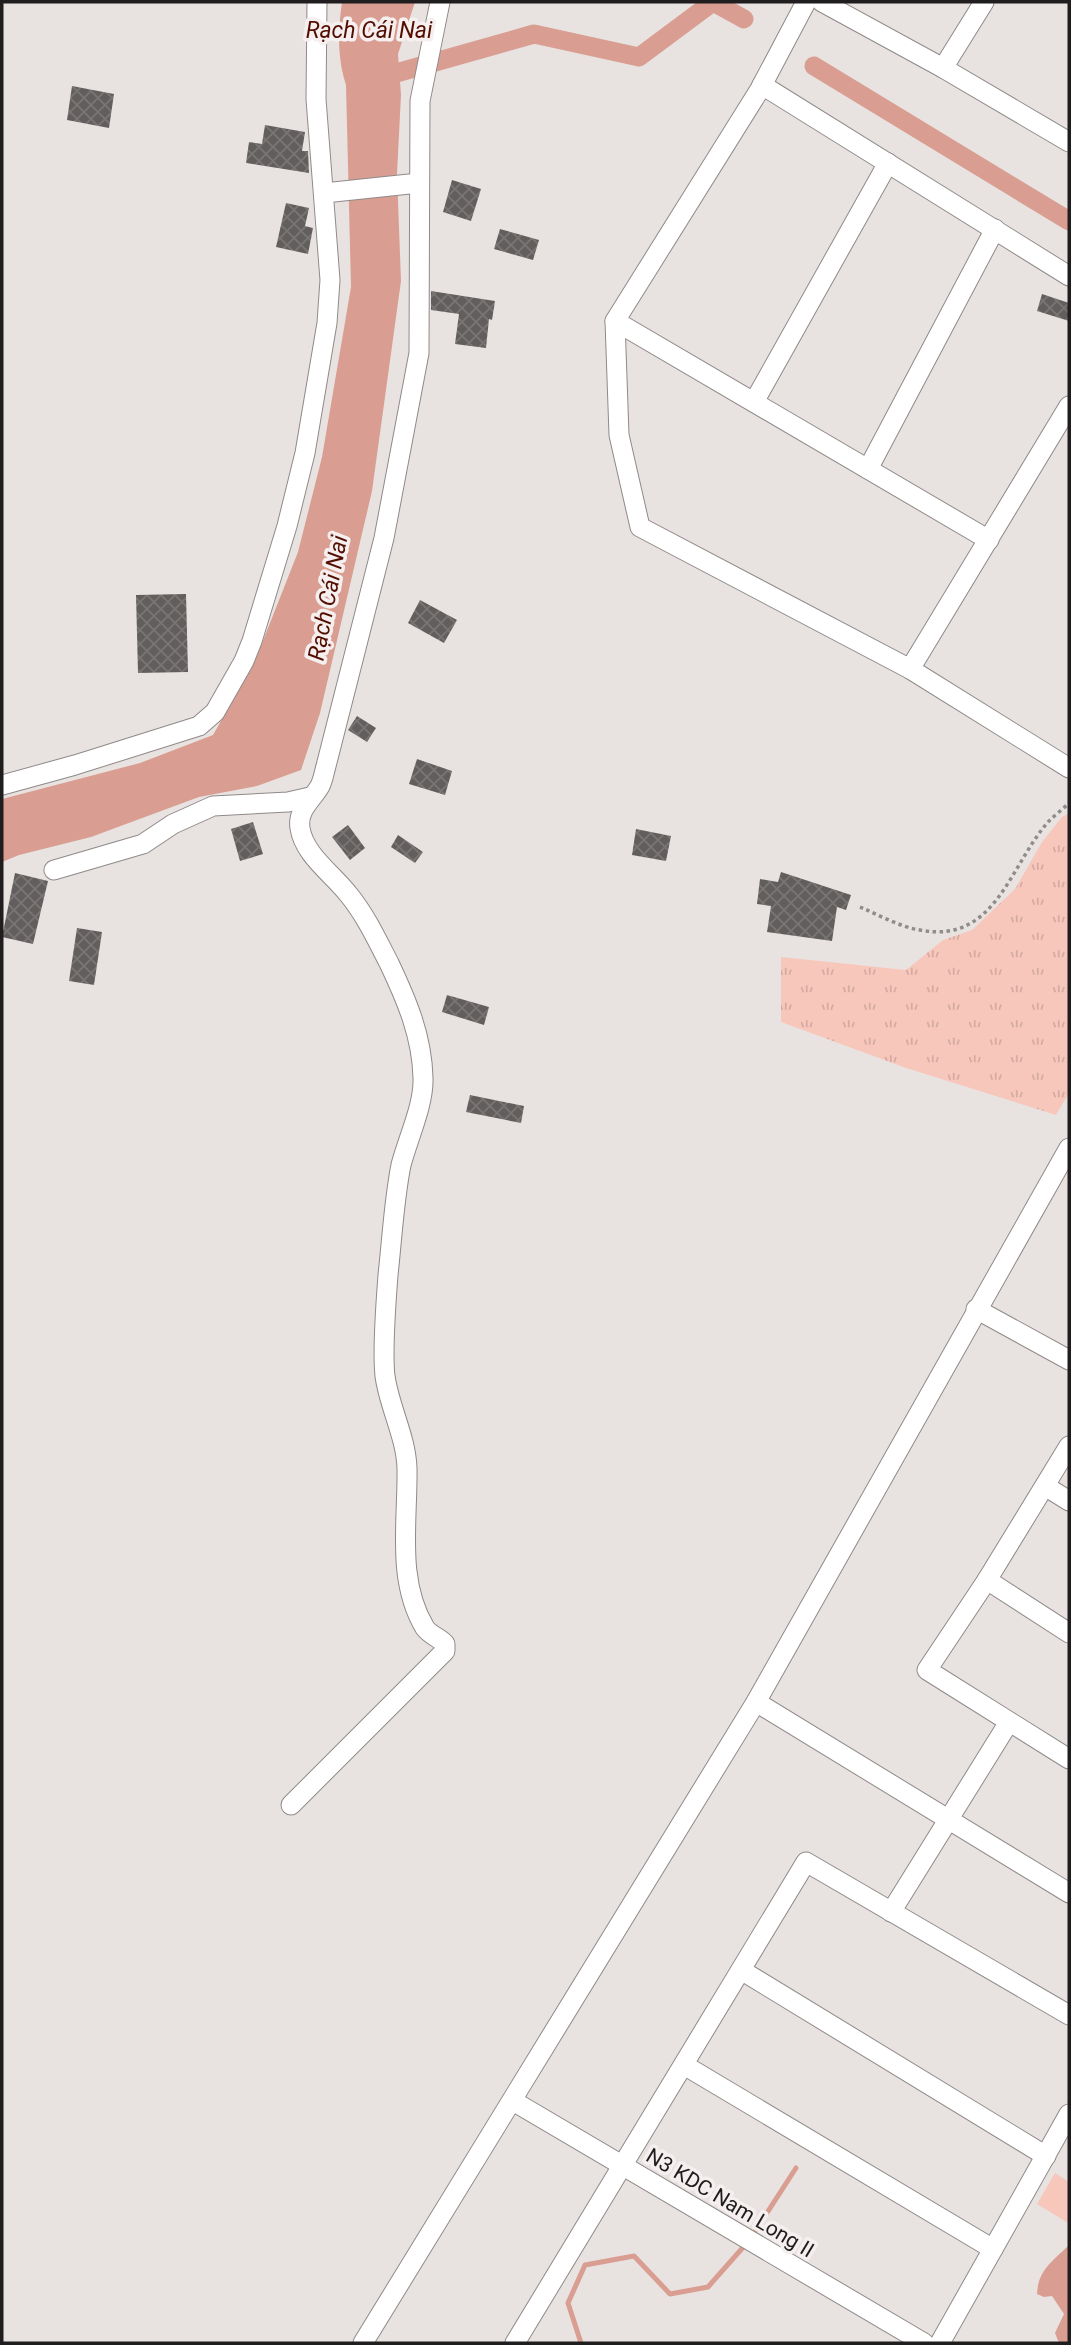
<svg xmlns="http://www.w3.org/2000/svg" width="1071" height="2345" font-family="Roboto,sans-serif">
<defs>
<pattern id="grass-tufts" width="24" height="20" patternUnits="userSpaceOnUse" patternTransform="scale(1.75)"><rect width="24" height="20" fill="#f8c7bc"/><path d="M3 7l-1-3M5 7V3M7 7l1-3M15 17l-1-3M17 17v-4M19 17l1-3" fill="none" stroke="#d4aaa1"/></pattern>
<pattern id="building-cross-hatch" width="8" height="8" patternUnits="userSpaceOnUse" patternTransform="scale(1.75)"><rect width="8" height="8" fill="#625e5d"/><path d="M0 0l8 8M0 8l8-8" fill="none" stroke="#787574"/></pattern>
</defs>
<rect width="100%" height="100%" fill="#e8e3e1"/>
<!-- grass -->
<polygon fill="url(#grass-tufts)" points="1069,813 1069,1093 1056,1115 906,1068 781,1022 781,957 906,970 943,940 972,930 1015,889 1042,842 1061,818"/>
<!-- pitch -->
<polygon fill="#f8c7bc" points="1055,2173 1069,2182 1068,2223 1037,2204"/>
<!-- water -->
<g fill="#d99e91">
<path d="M 342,2 L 415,2 L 398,54 L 401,95 L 397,174 L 401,281 L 372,491 L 320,713 L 301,770 L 257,786 L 199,797 L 91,837 L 19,855 L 2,862 L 2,799 L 140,763 L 213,735 L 255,661 L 298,552 L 322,457 L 351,287 L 346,85 C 337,57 338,30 342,2 Z"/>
<path d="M 1069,2245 L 1069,2343 L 1059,2343 L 1055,2333 L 1064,2314 L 1052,2296 L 1044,2297 L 1037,2294 C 1038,2270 1053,2261 1069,2245 Z"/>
</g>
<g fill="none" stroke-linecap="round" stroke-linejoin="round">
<!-- stream -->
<g stroke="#d99e91" stroke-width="5">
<polyline points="752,2236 796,2168"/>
<polyline points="581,2343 568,2303 585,2265 634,2256 670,2294 708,2287 746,2244"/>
</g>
<!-- canal -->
<g stroke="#d99e91" stroke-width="19">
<polyline points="814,66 1069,221"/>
<polyline points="375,79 534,34 639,57 713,2 744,19"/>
</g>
</g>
<!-- building -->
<g fill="url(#building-cross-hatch)">
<polygon points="72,86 114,94 109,128 67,120"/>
<polygon points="265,125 305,132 302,151 308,151 309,173 246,163 249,142 262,144"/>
<polygon points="452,180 481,189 471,221 443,212"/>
<polygon points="286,203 309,208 305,226 313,228 308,254 276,247"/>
<polygon points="500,229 539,240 533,260 494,249"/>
<polygon points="431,291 495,301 492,320 489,319 486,348 455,344 459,314 431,310"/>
<polygon points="1042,294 1069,303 1069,321 1037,311"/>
<polygon points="186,594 188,672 138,673 136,595"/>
<polygon points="420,600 457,620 444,643 408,623"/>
<polygon points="357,716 376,728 367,742 348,730"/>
<polygon points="417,759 452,771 445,795 409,784"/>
<polygon points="253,822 263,854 240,861 231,829"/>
<polygon points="348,825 365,848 350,860 332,837"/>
<polygon points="636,829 671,836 666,861 632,855"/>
<polygon points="398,835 423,852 415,863 391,847"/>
<polygon points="781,872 851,895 846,910 837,907 832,941 767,932 771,906 757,904 760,879 778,882"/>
<polygon points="15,873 48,881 33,944 2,937"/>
<polygon points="77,928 102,932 94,985 69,981"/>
<polygon points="447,995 489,1007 484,1025 442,1012"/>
<polygon points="470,1095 524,1106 521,1123 466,1112"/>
</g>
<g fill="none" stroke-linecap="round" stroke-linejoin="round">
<!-- minor casing -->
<g stroke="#8f8a89" stroke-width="21">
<g id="minor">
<polyline points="806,2 760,89 615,321 619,435 640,527 910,669 1069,768"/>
<polyline points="822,2 943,68 1069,142"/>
<polyline points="943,68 984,2"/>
<polyline points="762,85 1069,276"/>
<polyline points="324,193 419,183"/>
<polyline points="615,321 989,540"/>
<polyline points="754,402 888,163"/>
<polyline points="868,469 995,229"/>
<polyline points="910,669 1069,406"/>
<polyline points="2,785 75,765 199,726 215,712 244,661 252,641 287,526 305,453 327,323 330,280 316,99 317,2"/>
<polyline points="54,870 143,844 173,824 213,806 288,802 310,797"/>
<polyline points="976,1309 1069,1360"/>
<polyline points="1069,1446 987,1580 927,1670 1069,1759"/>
<polyline points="1045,1486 1069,1501"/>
<polyline points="987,1580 1069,1633"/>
<polyline points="756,1702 1069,1893"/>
<path d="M 291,1805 L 445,1651 L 445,1644 C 440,1638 430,1635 425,1628 C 396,1580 408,1521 407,1468 C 406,1437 389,1406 385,1376 C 382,1349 386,1303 388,1275 C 392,1239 394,1200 401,1165 C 408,1138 424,1105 423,1078 C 422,1036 407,1001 389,963 C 377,940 366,916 349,895 C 333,874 304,855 300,828 C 297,810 312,800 320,786 C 323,780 324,773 326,766 L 384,538 L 419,353 L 420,101 L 440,2"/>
<polyline points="891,1912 1009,1722"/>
<polyline points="741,1970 1046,2156"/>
<polyline points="684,2065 993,2249"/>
<polyline points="513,2101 924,2343"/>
<polyline points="363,2343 756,1702 1069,1148"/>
<polyline points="515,2343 806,1862 1069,2015"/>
<polyline points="940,2343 1069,2114"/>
</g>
</g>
<!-- path -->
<path stroke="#8f8c8b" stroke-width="3.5" stroke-dasharray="3.5 3.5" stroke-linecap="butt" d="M 860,907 C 879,915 900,927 920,930 C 996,945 1010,864 1049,821 C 1055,815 1063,809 1069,803"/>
<!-- minor -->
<use href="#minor" stroke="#fff" stroke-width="19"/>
</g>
<g text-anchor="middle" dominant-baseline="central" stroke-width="7" stroke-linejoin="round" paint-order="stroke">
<!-- street labels -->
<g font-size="21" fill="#1f1d1d" stroke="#f5f0ef">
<text transform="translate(730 2203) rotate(31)">N3 KDC Nam Long II</text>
</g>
<!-- water labels -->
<g font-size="23" font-style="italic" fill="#530d01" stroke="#f5f0ef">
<text x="369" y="30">Rạch Cái Nai</text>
<text transform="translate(328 598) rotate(-79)">Rạch Cái Nai</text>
</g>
</g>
<!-- border -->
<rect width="1071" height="2345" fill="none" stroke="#1f1d1d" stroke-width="7"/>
</svg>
